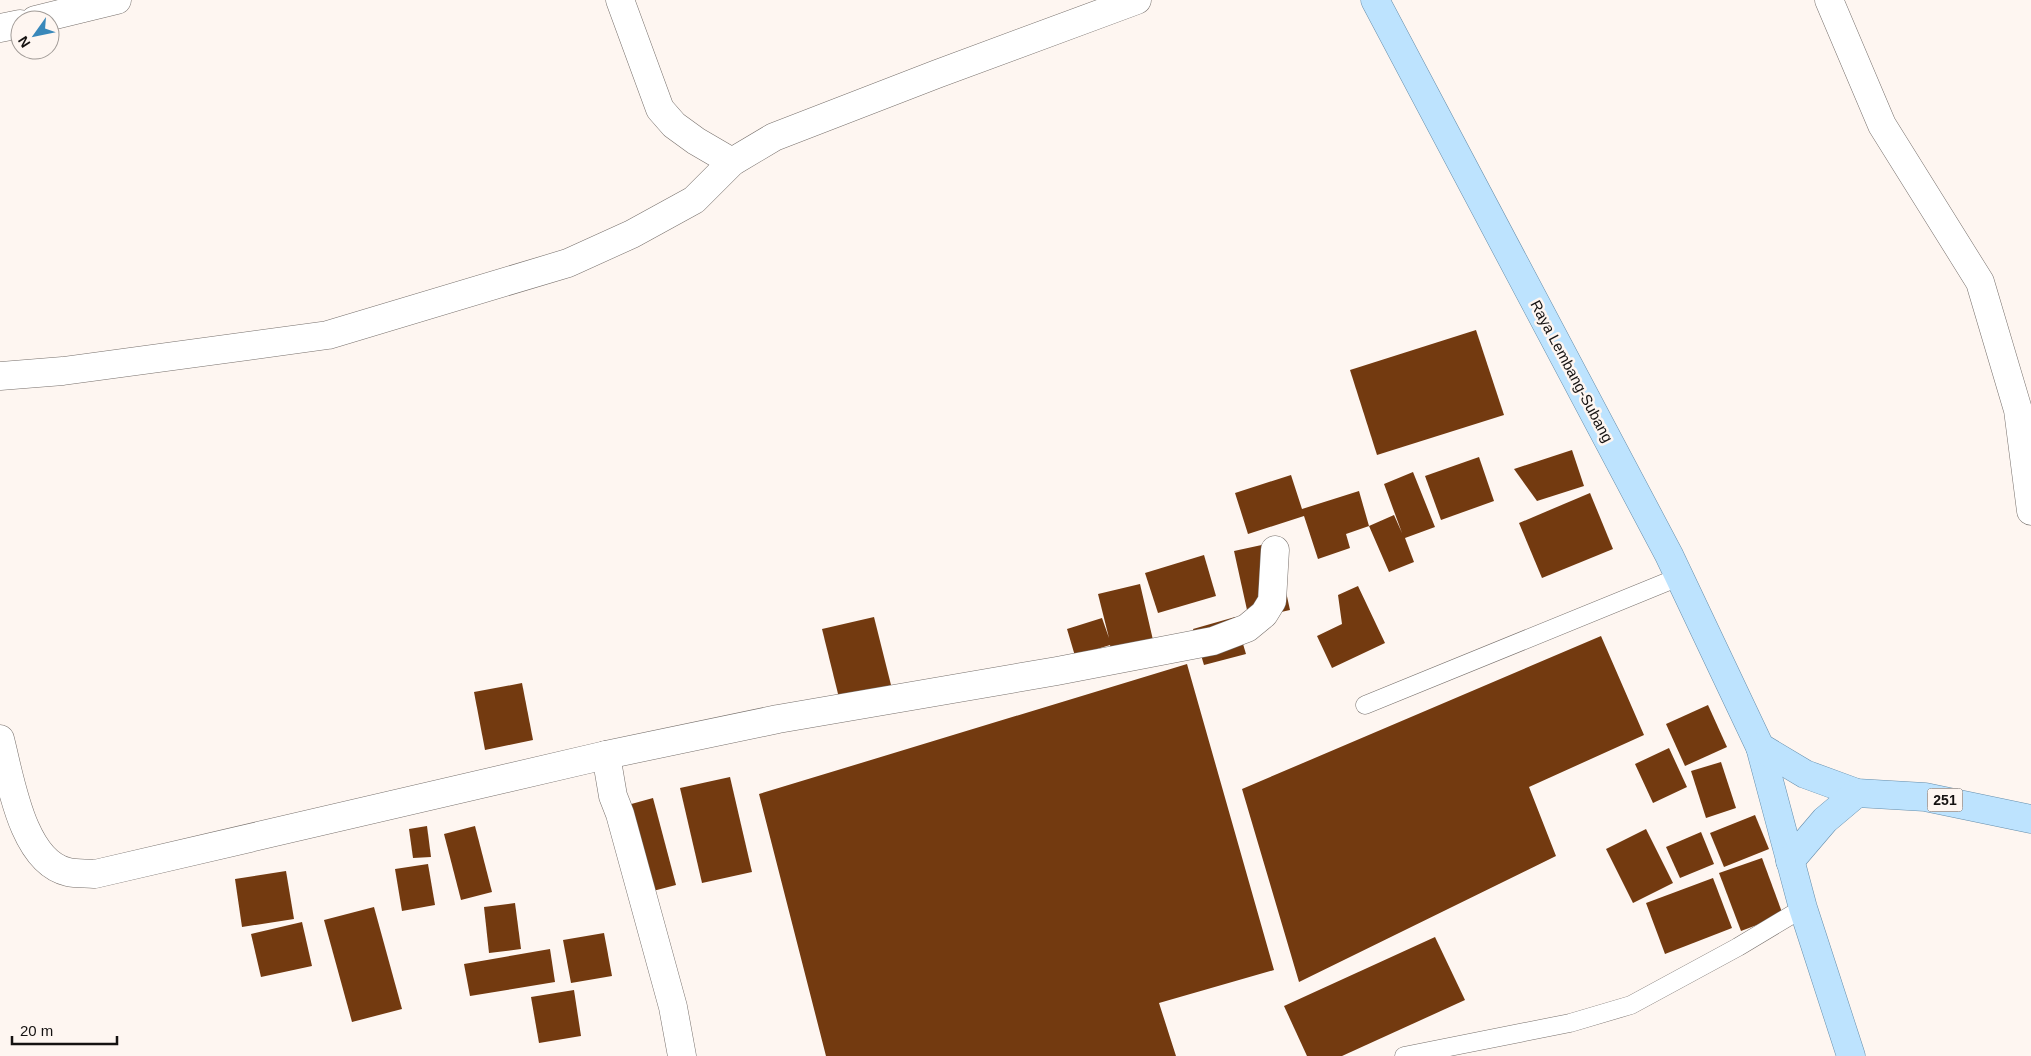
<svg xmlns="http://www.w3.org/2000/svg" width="2031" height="1056" font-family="Arial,sans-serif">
<rect width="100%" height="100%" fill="#fef6f1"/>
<!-- building -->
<g fill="#733a10">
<polygon points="1476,330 1504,415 1377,455 1350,370"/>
<polygon points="1572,450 1584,486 1537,501 1514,469"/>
<polygon points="1479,457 1494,501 1441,520 1425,476"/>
<polygon points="1413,472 1435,527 1405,538 1414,562 1389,572 1369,526 1346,534 1350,548 1318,559 1304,516 1248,534 1235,493 1291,475 1302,509 1359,491 1369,526 1394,515 1402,533 1384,484"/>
<polygon points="1590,493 1613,549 1542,578 1519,523"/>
<polygon points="1275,542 1290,610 1249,619 1234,551"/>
<polygon points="1204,555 1216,596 1158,613 1145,573"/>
<polygon points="1140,584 1153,640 1111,649 1110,645 1075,656 1067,629 1102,618 1109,638 1098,594"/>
<polygon points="1358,586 1385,643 1332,668 1317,636 1342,624 1338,595"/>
<polygon points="874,617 892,689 840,702 822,629"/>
<polygon points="1235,617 1246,654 1204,665 1193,629"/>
<polygon points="1601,636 1644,735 1529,787 1556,856 1299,982 1242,789"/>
<polygon points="1187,664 1274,970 1159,1003 1176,1056 826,1056 759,794"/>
<polygon points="522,683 533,740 485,750 474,692"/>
<polygon points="1708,705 1727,747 1685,766 1666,724"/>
<polygon points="1669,748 1687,787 1653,803 1635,764"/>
<polygon points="1721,762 1736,808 1706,818 1691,771"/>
<polygon points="730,777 752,872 702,883 680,788"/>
<polygon points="653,798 676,885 630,897 606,811"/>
<polygon points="1755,815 1769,849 1724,867 1710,833"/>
<polygon points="427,826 431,857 413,858 409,829"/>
<polygon points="475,826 492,892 461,900 444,834"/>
<polygon points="1646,829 1673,883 1633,903 1606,849"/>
<polygon points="1701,832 1714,864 1680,878 1666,847"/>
<polygon points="1762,858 1783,915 1741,931 1719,873"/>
<polygon points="428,864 435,905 402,911 395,869"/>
<polygon points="286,871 294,919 242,927 235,879"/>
<polygon points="1713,878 1732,928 1665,954 1646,903"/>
<polygon points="515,903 521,949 489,953 484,907"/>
<polygon points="374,907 402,1009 352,1022 324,920"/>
<polygon points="302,922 312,966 261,977 251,934"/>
<polygon points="604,933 612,976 571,983 563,940"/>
<polygon points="1435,937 1465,1000 1342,1056 1307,1056 1284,1006"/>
<polygon points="550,949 555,982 470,996 464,964"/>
<polygon points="574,990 581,1036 539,1043 531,997"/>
</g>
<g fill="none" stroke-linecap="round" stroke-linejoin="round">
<!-- service casing -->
<g stroke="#77706c" stroke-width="19">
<g id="service">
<polyline points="1365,705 1679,577"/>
<polyline points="1404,1056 1570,1023 1631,1005 1738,947 1803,908"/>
</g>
</g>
<!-- minor casing -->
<g stroke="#77706c" stroke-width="29">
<g id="minor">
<polyline points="620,0 660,109 674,125 696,141 732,162"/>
<polyline points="1829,0 1882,125 1980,282 2018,410 2031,511"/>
<polyline points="35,20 117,0"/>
<polyline points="0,28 20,24"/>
<polyline points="0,376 63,371 328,335 568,263 632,234 694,200 732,162 774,137 937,74 1137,0"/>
<path d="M 0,739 C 10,777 22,862 68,872 C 77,874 87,873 95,874 L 606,755 L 613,796 L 620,814 L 673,1007 L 682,1056"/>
<polyline points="606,755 778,719 1057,671 1213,641 1247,628 1264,614 1272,601 1275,550"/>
</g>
</g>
<!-- primary casing -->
<g stroke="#668eab" stroke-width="29">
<g id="primary">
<polyline points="1375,0 1669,555 1760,747 1803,908 1851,1056"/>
<polyline points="1760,747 1805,774 1857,793 1925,797 2031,819"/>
<polyline points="1790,861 1825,820 1857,793"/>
</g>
</g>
<!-- service -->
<use href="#service" stroke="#fff" stroke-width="18"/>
<!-- minor -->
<use href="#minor" stroke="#fff" stroke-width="28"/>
<!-- primary -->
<use href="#primary" stroke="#bde3fe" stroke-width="28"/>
</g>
<g text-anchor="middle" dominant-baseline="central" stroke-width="5" stroke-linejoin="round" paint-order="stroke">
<!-- shield labels -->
<rect fill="#fef6f1" stroke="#5b5654" stroke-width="1" x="1927.5" y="788.5" width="35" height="23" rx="4"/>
<g font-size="14" font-weight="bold" fill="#151211">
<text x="1945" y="800">251</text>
</g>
<!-- street labels -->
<g font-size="15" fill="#151211" stroke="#fef6f1">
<text transform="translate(1572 371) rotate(62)">Raya Lembang-Subang</text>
</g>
</g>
<!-- north arrow -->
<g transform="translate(35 35) rotate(237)"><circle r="24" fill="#fef6f1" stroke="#a19b97"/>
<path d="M0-4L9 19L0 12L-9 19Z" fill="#3988ba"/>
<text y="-8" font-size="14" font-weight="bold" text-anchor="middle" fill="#151211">N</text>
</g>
<!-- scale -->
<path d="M12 1036v8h105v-8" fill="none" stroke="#151211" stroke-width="2.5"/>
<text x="20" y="1036" font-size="15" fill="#151211" stroke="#fef6f1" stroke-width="4" paint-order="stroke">20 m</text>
</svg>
